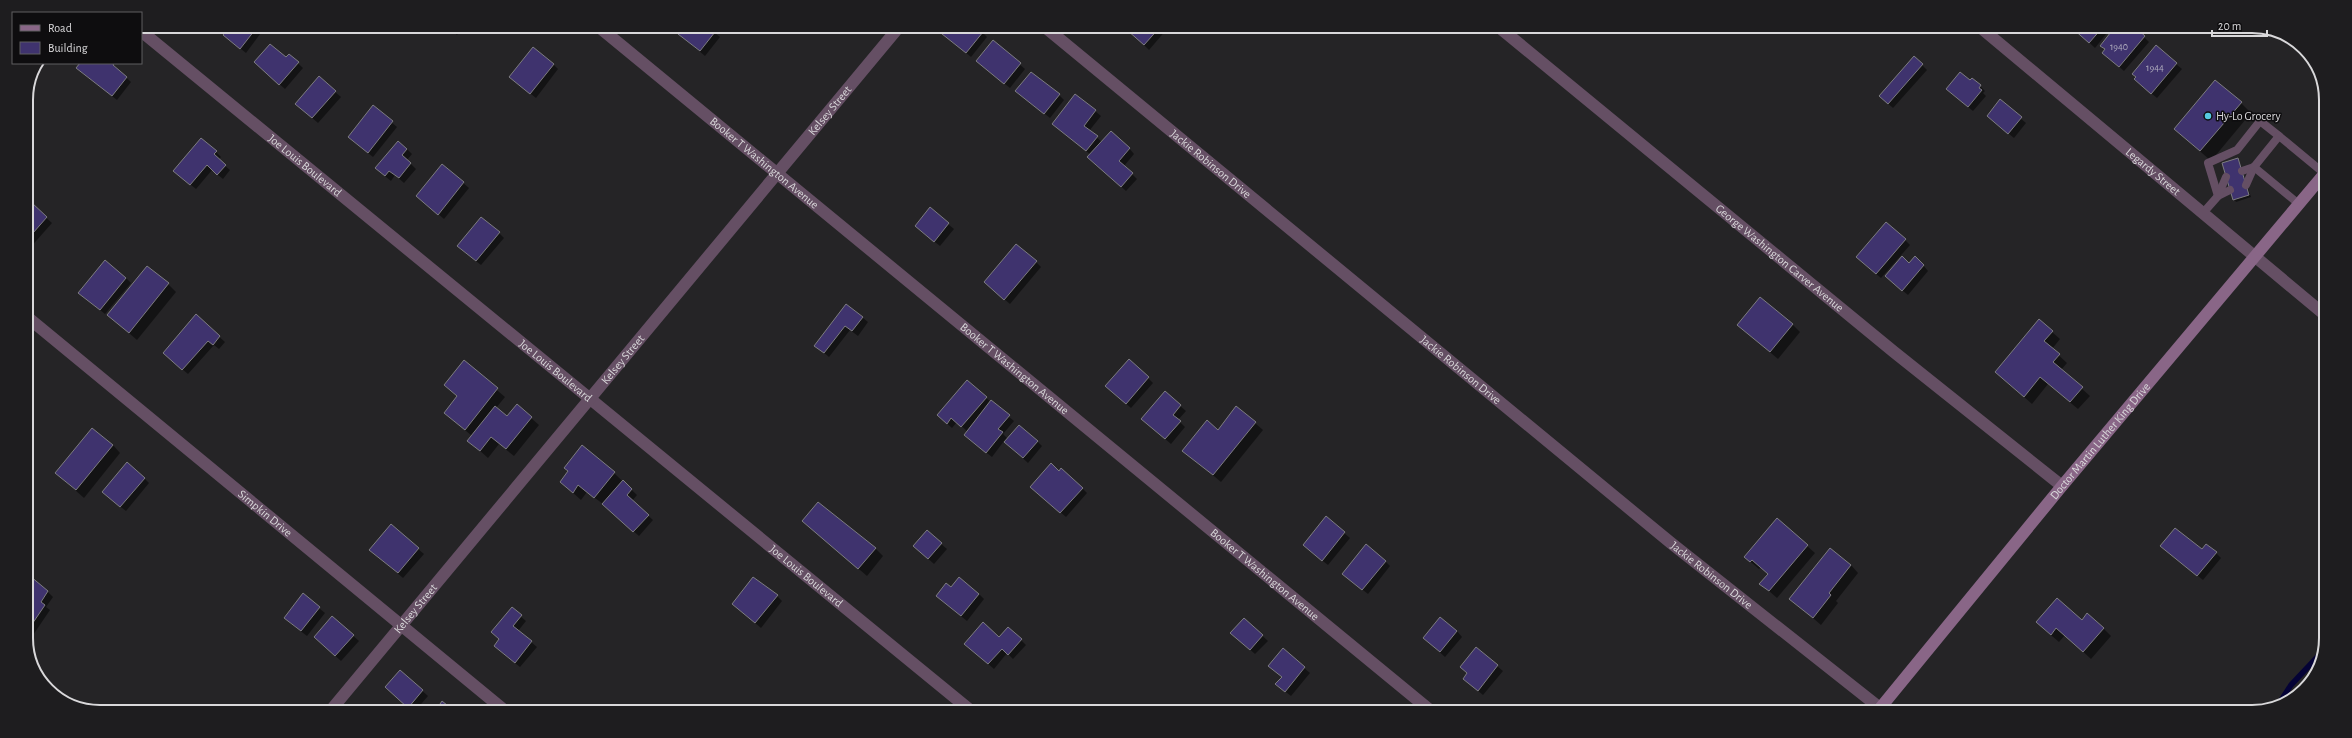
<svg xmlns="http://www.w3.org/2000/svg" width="2352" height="738" font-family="'Alegreya Sans',sans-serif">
<rect width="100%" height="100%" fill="#252426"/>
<!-- shadow -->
<g fill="#0007">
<polygon points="231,26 266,26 246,53 224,35"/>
<polygon points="447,26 464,26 457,35"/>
<polygon points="685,27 711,27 710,29 720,37 705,56 679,34"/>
<polygon points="1131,27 1165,27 1167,29 1149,50 1134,35"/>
<polygon points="2074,28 2111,28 2095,48"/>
<polygon points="939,30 982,32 987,37 971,57"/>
<polygon points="2144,37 2149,42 2124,71 2103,53 2106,50 2101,45"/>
<polygon points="994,42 1025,69 1010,88 983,66"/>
<polygon points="289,55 303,68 285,89 260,67 286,59"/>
<polygon points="81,63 111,63 131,82 117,100 82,73"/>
<polygon points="553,64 558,69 536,98 516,82"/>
<polygon points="2176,64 2182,69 2157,98 2140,84"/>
<polygon points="1922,65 1927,70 1893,108 1885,101"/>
<polygon points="319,78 341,97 318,123 302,109"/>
<polygon points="1970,82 1980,86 1985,91 1983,93 1986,96 1973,111 1952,94"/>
<polygon points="1017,91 1059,95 1064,100 1050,118"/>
<polygon points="1076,95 1101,116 1089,131 1102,142 1129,148 1134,154 1124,166 1137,179 1126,191 1094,162 1091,155 1053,124"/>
<polygon points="2000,101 2026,123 2014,138 1993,121"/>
<polygon points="2241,103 2251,113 2211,161 2175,129"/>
<polygon points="373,107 397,127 373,157 354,142"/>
<polygon points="407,149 412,154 407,160 416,169 404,183 395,175 391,181 381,173"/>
<polygon points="216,152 221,157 218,160 230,170 223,179 212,170 196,189 180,176"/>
<polygon points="2238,159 2251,197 2236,202 2234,199"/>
<polygon points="442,165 469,188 444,219 417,196"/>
<polygon points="31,204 52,223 29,249 26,247 26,209"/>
<polygon points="930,209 954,229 940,246 921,231"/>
<polygon points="499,233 504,238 481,265 463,251"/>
<polygon points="1905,240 1910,245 1881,278 1863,263"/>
<polygon points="1036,262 1041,267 1010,304 990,287"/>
<polygon points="1909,264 1923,265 1928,271 1908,295 1891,281"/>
<polygon points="126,278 131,283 105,314 85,298"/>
<polygon points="168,284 176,292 137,340 108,315"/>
<polygon points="847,305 868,322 858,336 850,330 829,357 815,345"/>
<polygon points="196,316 225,342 219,349 214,345 188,374 169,358"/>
<polygon points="1792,324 1800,332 1778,359 1738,325"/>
<polygon points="2052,332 2060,339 2052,349 2067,363 2061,370 2090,396 2078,409 2048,384 2032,404 1996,372"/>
<polygon points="464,362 505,397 496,408 507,417 531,418 539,425 514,456 499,444 488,458 468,440 472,436 445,413 458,397 445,385"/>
<polygon points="1148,378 1153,383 1131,408 1112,391"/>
<polygon points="1165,393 1186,411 1178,420 1185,427 1171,444 1148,424"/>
<polygon points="986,398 1014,421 1003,434 1008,439 1037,441 1042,446 1028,463 1004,441 992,457 970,440 968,432 957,422 952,428 943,420"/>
<polygon points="1255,423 1263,430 1221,482 1184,451"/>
<polygon points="113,445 120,453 84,498 56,473"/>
<polygon points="614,473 637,495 632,501 653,520 639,536 603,504 587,492 581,500 561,482"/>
<polygon points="144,478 149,483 126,511 108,497"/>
<polygon points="1082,488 1087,493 1066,517 1037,492"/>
<polygon points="1326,518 1350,538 1328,565 1309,550"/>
<polygon points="803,521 875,548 883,556 867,576"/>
<polygon points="391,526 424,554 403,578 376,555"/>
<polygon points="927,532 947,549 934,564 914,546"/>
<polygon points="1807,546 1815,553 1777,598 1761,584 1769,574 1761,567 1759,569 1745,557"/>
<polygon points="2161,546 2216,553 2221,558 2203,580"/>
<polygon points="1385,561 1390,566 1368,594 1349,579"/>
<polygon points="1851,565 1858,573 1836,601 1838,603 1821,625 1791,599"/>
<polygon points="26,582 48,592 53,597 46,607 50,610 29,641 26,639"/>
<polygon points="979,594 984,599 967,621 942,601"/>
<polygon points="303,595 325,613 307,636 290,623"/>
<polygon points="777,596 782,601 761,628 733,604"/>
<polygon points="512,609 526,621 518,631 537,647 520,667 500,651 500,640"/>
<polygon points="332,617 359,641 341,661 320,642"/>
<polygon points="1244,619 1268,641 1255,654 1237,638"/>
<polygon points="2082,622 2103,628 2111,636 2091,659 2065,635 2059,642 2045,630"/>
<polygon points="1457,631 1462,637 1445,657 1424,638"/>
<polygon points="999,638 1021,640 1026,645 1013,659 1007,653 994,669 971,649"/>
<polygon points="1476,649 1503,671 1483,695 1464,679 1468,673"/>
<polygon points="1283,650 1310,673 1291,696 1282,689"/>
<polygon points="400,671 428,696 416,710 411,710 391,692"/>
</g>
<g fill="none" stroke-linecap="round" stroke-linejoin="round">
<!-- stream -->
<polyline stroke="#040236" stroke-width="5.5" points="2280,702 2291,685 2323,651"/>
</g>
<!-- building -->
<g fill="#3f336e" stroke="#7d7c80">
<polygon points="230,26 258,26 240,49 223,35"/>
<polygon points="684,27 709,27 715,32 700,51 678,34"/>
<polygon points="940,27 977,27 983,32 966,53 937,30"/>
<polygon points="1130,27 1160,27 1144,45 1127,30"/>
<polygon points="2072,28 2102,28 2089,43"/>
<polygon points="2114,28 2136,28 2145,36 2119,67 2102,53 2105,49 2100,46"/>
<polygon points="993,40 1021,63 1004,84 976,61"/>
<polygon points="270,44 286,57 289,54 299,62 279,85 254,62"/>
<polygon points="2156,45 2177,63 2151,94 2134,79 2136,77 2132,74"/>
<polygon points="533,47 554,64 530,94 509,77"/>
<polygon points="1914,56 1923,64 1888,104 1879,96"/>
<polygon points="80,63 114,63 113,65 127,77 112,96 76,68"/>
<polygon points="1031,72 1060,94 1044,114 1015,91"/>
<polygon points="1960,72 1970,80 1972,78 1981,85 1979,88 1982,90 1968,107 1946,89"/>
<polygon points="319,76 336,91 312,118 295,104"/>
<polygon points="2215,80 2242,102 2200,151 2174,129"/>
<polygon points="1075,94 1096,110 1084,126 1098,136 1086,151 1052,124"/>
<polygon points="2000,99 2022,117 2008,134 1987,116"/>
<polygon points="373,105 393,121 368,153 348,137"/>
<polygon points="1111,131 1130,148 1119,161 1133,173 1121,187 1087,157"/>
<polygon points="201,138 217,151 214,154 226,165 217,175 207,165 190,185 173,171"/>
<polygon points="398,141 407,149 402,155 411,163 399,178 389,171 385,176 375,168"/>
<polygon points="2238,158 2249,195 2233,200 2222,163"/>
<polygon points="442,164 464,182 438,215 416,196"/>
<polygon points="31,202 47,217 26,241 26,208"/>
<polygon points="930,207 949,223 934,242 915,226"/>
<polygon points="481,217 500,232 476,261 457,246"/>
<polygon points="1886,222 1906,239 1876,274 1856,257"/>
<polygon points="1016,244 1037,261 1004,300 984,282"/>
<polygon points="1902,256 1909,263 1915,256 1924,265 1902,291 1885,276"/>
<polygon points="105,260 126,278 100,310 78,293"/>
<polygon points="147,266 169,283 129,333 107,315"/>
<polygon points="1760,297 1793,324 1770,352 1737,325"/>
<polygon points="846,304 863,317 852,331 845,326 824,353 814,346"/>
<polygon points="196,314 220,336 213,345 208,341 182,370 163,353"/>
<polygon points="2039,319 2053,331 2044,341 2060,354 2053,362 2083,387 2070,402 2040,377 2024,397 1995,372"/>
<polygon points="1129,359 1149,377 1126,404 1105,386"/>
<polygon points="464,360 498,388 465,430 444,413 457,396 444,385"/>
<polygon points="967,380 987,397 961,427 951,418 947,424 937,415"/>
<polygon points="1165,391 1181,405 1173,415 1181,421 1165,439 1141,419"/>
<polygon points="991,400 1010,415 998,429 1003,432 986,453 964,435"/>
<polygon points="517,404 532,417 506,449 491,437 480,451 467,441 495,406 507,416"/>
<polygon points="1236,406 1256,422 1213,475 1182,451 1207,420 1218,430"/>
<polygon points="1019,425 1038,441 1023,458 1004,442"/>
<polygon points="92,428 113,445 76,490 55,473"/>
<polygon points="582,445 615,472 594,498 578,485 573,493 560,482 568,471 564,468"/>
<polygon points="127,462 145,478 120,507 102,492"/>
<polygon points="1051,463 1059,471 1061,468 1083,488 1060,513 1030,487"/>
<polygon points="623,480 632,489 627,495 649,515 633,532 602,504"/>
<polygon points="818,502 876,548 858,569 802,521"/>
<polygon points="1326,516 1345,532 1322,561 1303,545"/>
<polygon points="1777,518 1808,545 1769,591 1759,584 1768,574 1752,560 1750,562 1744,557"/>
<polygon points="391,524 419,548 398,573 369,550"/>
<polygon points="2175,528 2202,549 2206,544 2217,552 2197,576 2160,546"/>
<polygon points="927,530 942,543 928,559 913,546"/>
<polygon points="1366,544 1386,561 1362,590 1342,574"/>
<polygon points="1830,548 1851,565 1829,593 1831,595 1813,618 1789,599"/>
<polygon points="30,576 48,591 41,602 45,605 26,633 26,580"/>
<polygon points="753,577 778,595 755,623 732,604"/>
<polygon points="959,577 979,594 961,616 936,596 946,583 951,587"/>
<polygon points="303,593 320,607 301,631 284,618"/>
<polygon points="2057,598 2082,620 2087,613 2104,628 2083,652 2056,628 2051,635 2036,622"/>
<polygon points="512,607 522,615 513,626 532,641 515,663 494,646 499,639 491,632"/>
<polygon points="332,616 354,635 335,656 314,637"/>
<polygon points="1440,617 1457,631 1440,652 1423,638"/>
<polygon points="1244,618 1263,635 1250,650 1230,633"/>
<polygon points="983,622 999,637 1008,627 1022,639 1008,655 1002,649 988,664 964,644"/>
<polygon points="1476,647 1498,665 1478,691 1463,679 1467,673 1460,667"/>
<polygon points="1283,648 1305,667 1285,692 1275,684 1282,677 1268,666"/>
<polygon points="400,670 423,690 408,708 385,687"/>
<polygon points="442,701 453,710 436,710"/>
</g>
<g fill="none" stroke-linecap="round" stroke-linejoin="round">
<!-- lane -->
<g stroke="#654f64" stroke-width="8">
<polyline points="2242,171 2254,167"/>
<polyline points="2246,185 2254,167"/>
<polyline points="2230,190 2218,196 2208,163 2237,150 2260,121 2279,136"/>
<polyline points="2300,205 2254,167 2279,136 2325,174"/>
<polyline points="2203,213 2218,196 2226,177"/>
</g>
<!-- street -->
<g stroke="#654f64" stroke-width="12">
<path id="s1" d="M 599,27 L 1431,711"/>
<path id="s2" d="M 1045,27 L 1671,543 L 1880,708"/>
<path id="s3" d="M 1500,28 L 1894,352 L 2062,486"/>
<path id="s4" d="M 1981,28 L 2325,315"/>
<path id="s5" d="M 141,31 L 970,710"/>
<path id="s6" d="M 26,316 L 504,710"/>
<path id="s7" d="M 331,710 L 899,27"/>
</g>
<!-- secondary -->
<path stroke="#896687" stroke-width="12" id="s8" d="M 1877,712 L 2062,486 L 2325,173"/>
</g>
<!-- markers -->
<circle fill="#56c9e0" stroke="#0e0d0f" stroke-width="1.5" cx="2208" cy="116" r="4"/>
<g text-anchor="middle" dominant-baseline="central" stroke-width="3" stroke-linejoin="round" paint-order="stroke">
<!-- number labels -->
<g font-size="10" fill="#b2afbf">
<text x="2119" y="47">1940</text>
<text x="2155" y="68">1944</text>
</g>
<!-- street labels -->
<g font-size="12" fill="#d9d8da" stroke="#0e0d0f">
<text stroke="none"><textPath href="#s7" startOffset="780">Kelsey Street</textPath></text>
<text stroke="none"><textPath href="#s1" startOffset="214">Booker T Washington Avenue</textPath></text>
<text stroke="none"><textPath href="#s2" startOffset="215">Jackie Robinson Drive</textPath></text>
<text stroke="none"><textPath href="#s5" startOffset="212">Joe Louis Boulevard</textPath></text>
<text stroke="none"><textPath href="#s4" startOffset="224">Legardy Street</textPath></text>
<text stroke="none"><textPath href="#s3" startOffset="362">George Washington Carver Avenue</textPath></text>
<text stroke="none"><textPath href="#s7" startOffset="456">Kelsey Street</textPath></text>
<text stroke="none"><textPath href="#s1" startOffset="538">Booker T Washington Avenue</textPath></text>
<text stroke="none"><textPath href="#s2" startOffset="539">Jackie Robinson Drive</textPath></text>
<text stroke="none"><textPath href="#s5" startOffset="536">Joe Louis Boulevard</textPath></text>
<text stroke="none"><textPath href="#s8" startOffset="351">Doctor Martin Luther King Drive</textPath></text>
<text stroke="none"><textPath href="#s6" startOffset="310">Simpkin Drive</textPath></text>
<text stroke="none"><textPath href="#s1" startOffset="862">Booker T Washington Avenue</textPath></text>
<text stroke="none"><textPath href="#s2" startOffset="863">Jackie Robinson Drive</textPath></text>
<text stroke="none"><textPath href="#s5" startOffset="860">Joe Louis Boulevard</textPath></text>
<text stroke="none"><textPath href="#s7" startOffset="132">Kelsey Street</textPath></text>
</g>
<!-- poi labels -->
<g font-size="12" fill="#d9d8da" stroke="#0e0d0f" text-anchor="start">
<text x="2216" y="116">Hy-Lo Grocery</text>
</g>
</g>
<!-- crop -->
<path d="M0 0H2352V738H0ZM100 33H2252A67 67 0 0 1 2319 100V638A67 67 0 0 1 2252 705H100A67 67 0 0 1 33 638V100A67 67 0 0 1 100 33Z" fill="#1e1d1f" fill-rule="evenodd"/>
<path fill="none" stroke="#d9d8da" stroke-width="2" d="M100 33H2252A67 67 0 0 1 2319 100V638A67 67 0 0 1 2252 705H100A67 67 0 0 1 33 638V100A67 67 0 0 1 100 33Z"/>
<!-- legend -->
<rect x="12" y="12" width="130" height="52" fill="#0e0d0f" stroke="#5f5e60"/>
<rect x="20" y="25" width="20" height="6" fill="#896687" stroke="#5f5e60"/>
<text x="48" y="32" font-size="12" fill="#d9d8da">Road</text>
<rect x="20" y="42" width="20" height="12" fill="#3f336e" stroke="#5f5e60"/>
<text x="48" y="52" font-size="12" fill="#d9d8da">Building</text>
<!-- scale -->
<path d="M2212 30v6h55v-6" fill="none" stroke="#d9d8da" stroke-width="2"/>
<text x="2218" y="30" font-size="12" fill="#d9d8da" stroke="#0e0d0f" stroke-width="3" paint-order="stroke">20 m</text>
</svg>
